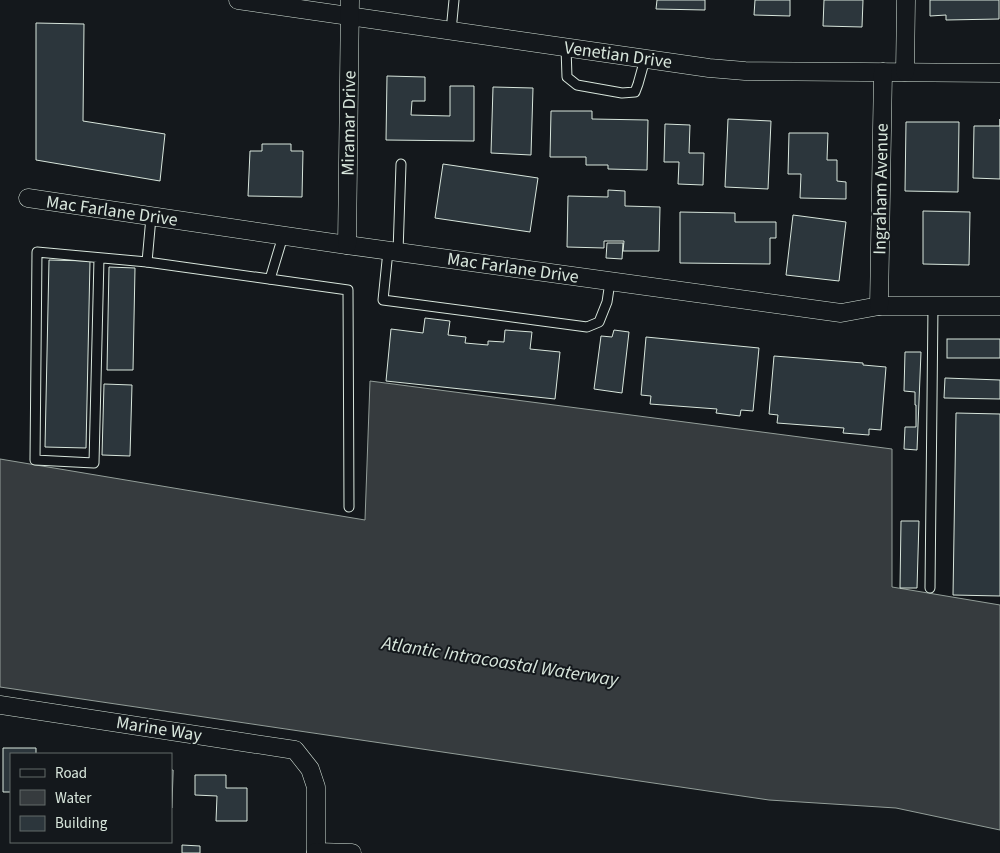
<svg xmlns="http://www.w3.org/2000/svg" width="1000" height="853" font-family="'Source Sans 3',sans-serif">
<rect width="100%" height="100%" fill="#14181c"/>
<!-- water -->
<polygon fill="#363b3e" stroke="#939e99" points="370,381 892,449 892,587 1000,605 1000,830 896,808 769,800 0,687 0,459 365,520"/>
<!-- building -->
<g fill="#2c363c" stroke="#d8e6dc">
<polygon points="657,0 705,0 705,10 656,9"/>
<polygon points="755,0 790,0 790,16 754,15"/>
<polygon points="824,0 863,0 862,27 823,26"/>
<polygon points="930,0 999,0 999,19 946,20 946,15 930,16"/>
<polygon points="36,23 84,24 83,121 165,134 160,181 36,160"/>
<polygon points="387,76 425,77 425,101 412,101 411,115 450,116 450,86 474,86 474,141 386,140"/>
<polygon points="493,87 533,88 531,155 491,153"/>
<polygon points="551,111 592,111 592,119 648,120 647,170 608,169 608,165 586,165 586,157 550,157"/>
<polygon points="728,119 771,121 768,189 725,187"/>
<polygon points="1000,119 1000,179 973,178 974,126 1000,126"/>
<polygon points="906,122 959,122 958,192 905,191"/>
<polygon points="665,124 690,125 689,153 704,153 703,185 678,184 679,162 664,162"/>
<polygon points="789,133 828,133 827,160 837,160 837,181 846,182 846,199 800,198 801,174 788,174"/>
<polygon points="262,144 291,144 291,151 303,151 302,197 248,196 250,151 262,151"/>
<polygon points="443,164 538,178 530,232 435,218"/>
<polygon points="608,190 625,191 625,206 660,207 659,251 623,251 624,241 604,241 604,248 567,247 568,196 608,197"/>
<polygon points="923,211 970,212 969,265 923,264"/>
<polygon points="680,212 735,213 735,222 776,222 776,238 770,238 770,264 680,263"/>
<polygon points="793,215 846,222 839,281 786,275"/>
<polygon points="607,243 623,243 622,259 606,258"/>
<polygon points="49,260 90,261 86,448 45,447"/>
<polygon points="109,267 135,268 133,370 107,370"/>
<polygon points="425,318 450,321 448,335 466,337 465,343 488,345 488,341 504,342 505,330 532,332 530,349 560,352 555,399 386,381 391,329 423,333"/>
<polygon points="614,330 629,332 622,393 594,389 601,336 612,337"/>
<polygon points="646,337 759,348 753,411 741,410 740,416 716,413 717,409 650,404 651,396 641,395"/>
<rect x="947" y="339" width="53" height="19"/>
<polygon points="905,352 921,352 917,450 904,449 905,427 916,427 916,405 915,405 915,392 904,391"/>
<polygon points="774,356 863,363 863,365 886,367 881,430 869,429 869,435 843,433 844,428 777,423 778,415 769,414"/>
<polygon points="945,378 1000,380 1000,399 944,398"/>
<polygon points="104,384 132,385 130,456 102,455"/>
<polygon points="956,413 1000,414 1000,596 953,595"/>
<polygon points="901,521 919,521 917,588 900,588"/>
<polygon points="3,748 36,748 36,754 11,754 11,792 3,792"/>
<polygon points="171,770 173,770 172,808 171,807"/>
<polygon points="195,775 226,775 226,788 247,788 247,821 216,821 217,796 195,795"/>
<polygon points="182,845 200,846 200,853 182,853"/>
</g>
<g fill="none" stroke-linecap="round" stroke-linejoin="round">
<!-- lane casing -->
<g stroke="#d8e6dc" stroke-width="11">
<g id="lane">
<polyline points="451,31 454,0"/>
<polyline points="566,48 567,77 577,85 622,93 635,92 638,84 645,59"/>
<polyline points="388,251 383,300 587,327 599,322 607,302 610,282"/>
<polyline points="398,252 401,164"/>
<polyline points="99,258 94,463 35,460 37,252 147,262 348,290 349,507"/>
<polyline points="147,262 151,217"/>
<polyline points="270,279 283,236"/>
<polyline points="930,588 933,306"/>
</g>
</g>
<!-- street casing -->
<g stroke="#d8e6dc" stroke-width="19">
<g id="street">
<polyline points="238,0 709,68 745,71 1000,73"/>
<polyline points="905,72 906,0"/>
<polyline points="28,198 347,245 841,313 879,306 1000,306"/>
<polyline points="347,245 350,0"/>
<polyline points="879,306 883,72"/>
<polyline points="0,705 295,750 310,769 316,787 316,853"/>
<polyline points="316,852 352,853"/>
</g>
</g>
<!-- lane -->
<use href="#lane" stroke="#14181c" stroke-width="9"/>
<!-- street -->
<use href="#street" stroke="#14181c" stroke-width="18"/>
</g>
<g text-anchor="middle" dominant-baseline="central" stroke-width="4" stroke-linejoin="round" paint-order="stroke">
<!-- street labels -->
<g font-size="18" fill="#d8e6dc" stroke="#14181c">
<text transform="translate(618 55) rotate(8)">Venetian Drive</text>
<text transform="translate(349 123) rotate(-89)">Miramar Drive</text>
<text transform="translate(881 189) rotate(-89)">Ingraham Avenue</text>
<text transform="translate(112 211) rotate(8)">Mac Farlane Drive</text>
<text transform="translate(513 268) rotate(8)">Mac Farlane Drive</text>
<text transform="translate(159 729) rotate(9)">Marine Way</text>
</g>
<!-- water labels -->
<g font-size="19" font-style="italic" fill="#d8e6dc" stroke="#14181c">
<text transform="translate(500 662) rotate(9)">Atlantic Intracoastal Waterway</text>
</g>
</g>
<!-- legend -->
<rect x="10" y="753" width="162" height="90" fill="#14181c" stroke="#626a69"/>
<rect x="20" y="769" width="25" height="8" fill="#14181c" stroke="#626a69"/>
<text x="55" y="778" font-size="15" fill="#d8e6dc">Road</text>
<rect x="20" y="790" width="25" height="15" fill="#363b3e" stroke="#626a69"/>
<text x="55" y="803" font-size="15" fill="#d8e6dc">Water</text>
<rect x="20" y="816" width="25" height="15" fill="#2c363c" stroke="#626a69"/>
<text x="55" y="828" font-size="15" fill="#d8e6dc">Building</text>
</svg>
